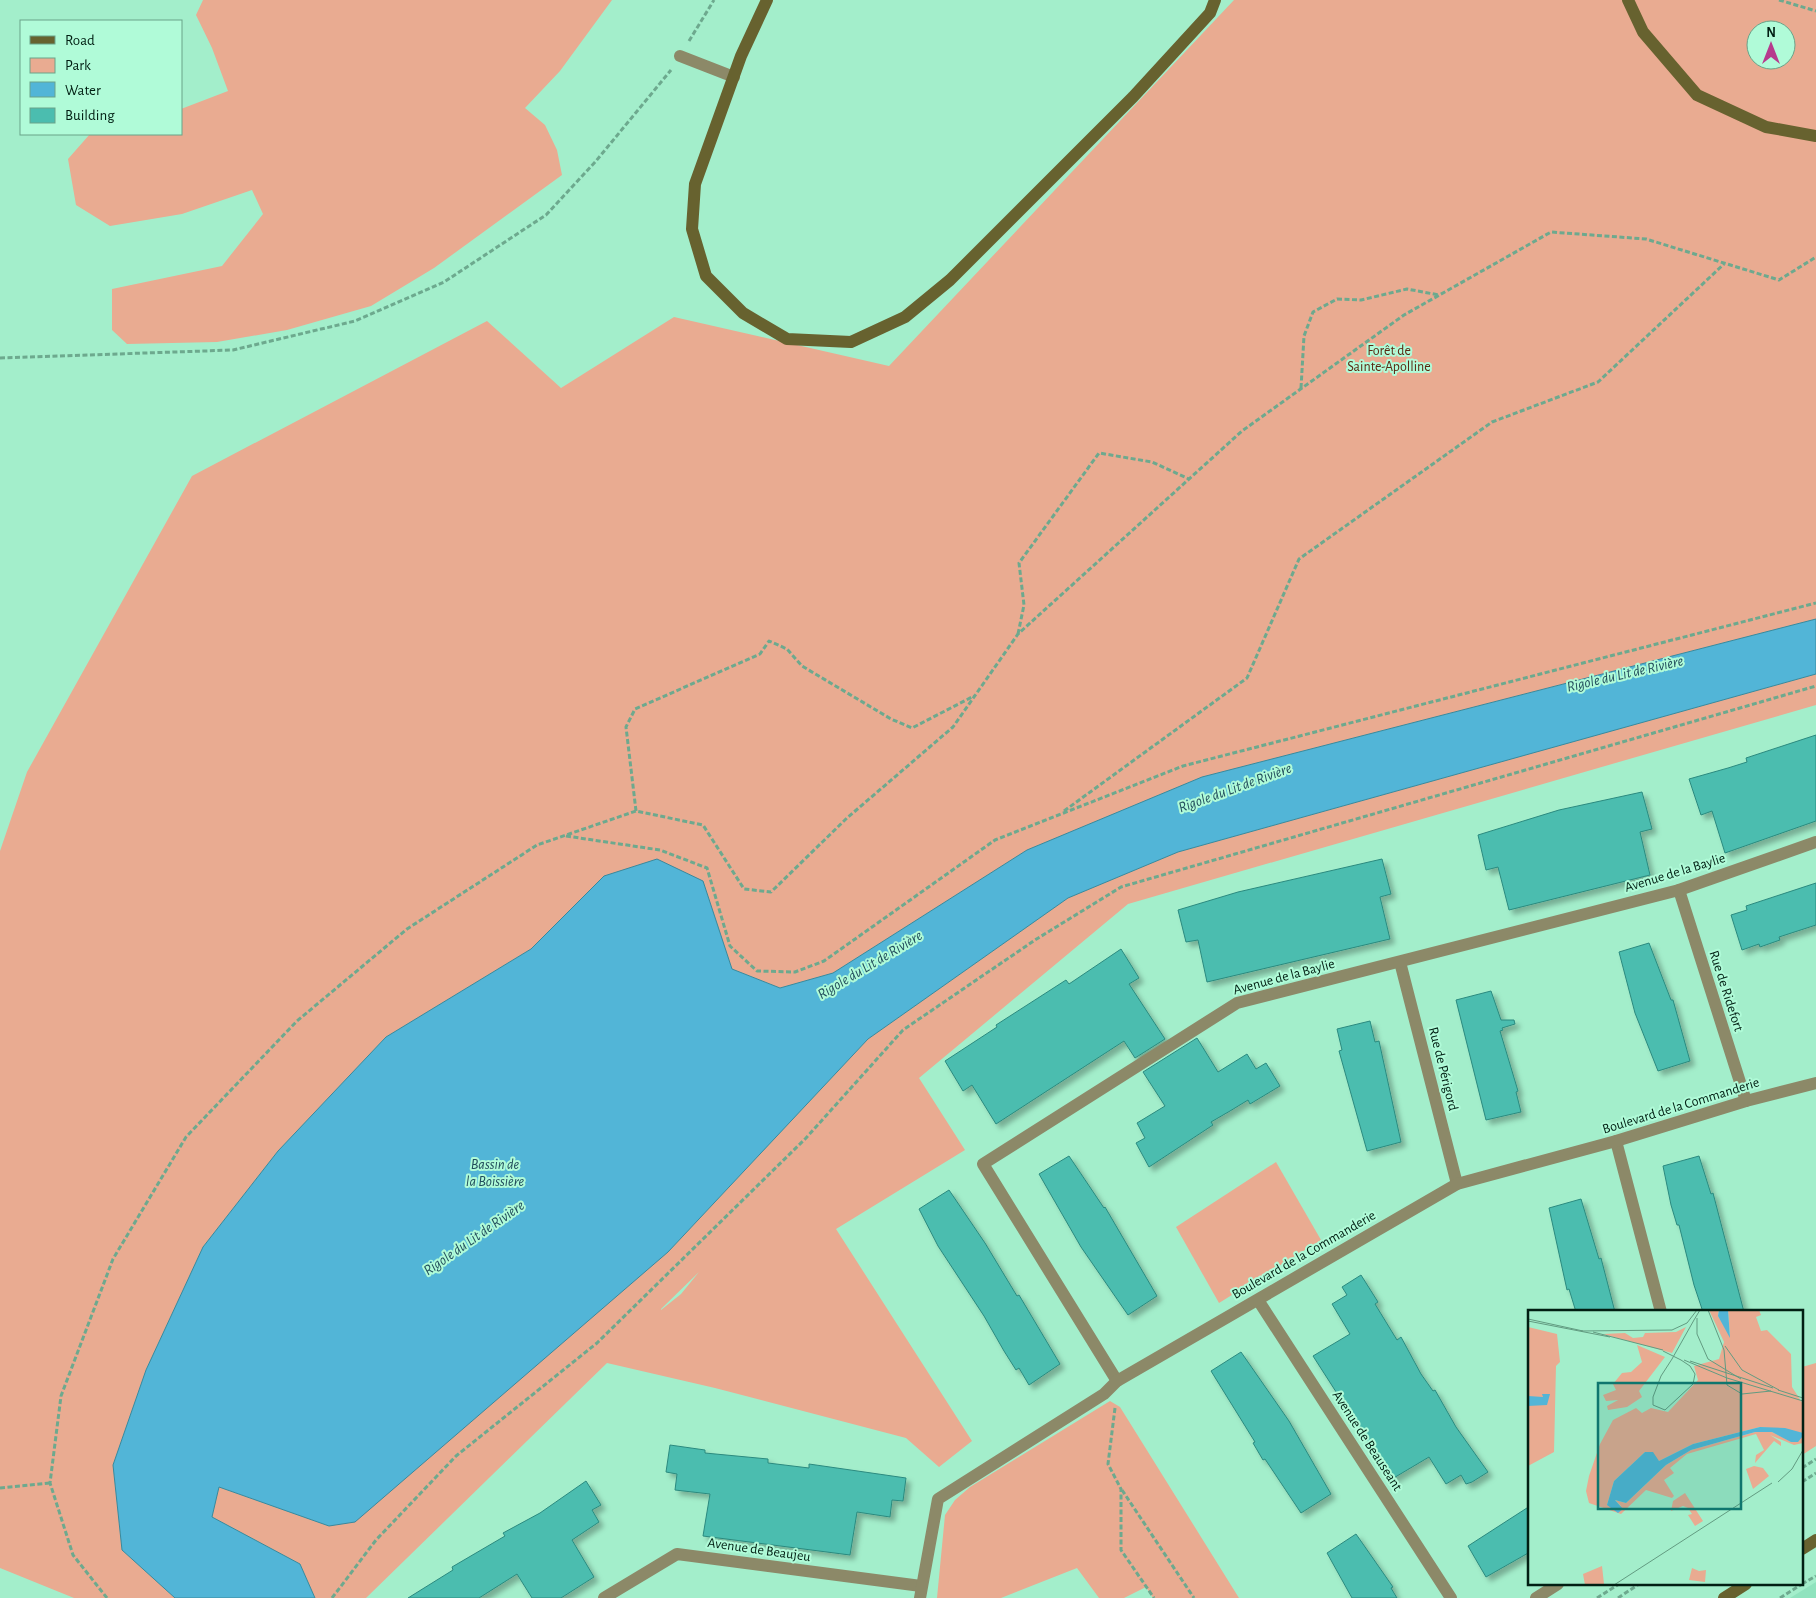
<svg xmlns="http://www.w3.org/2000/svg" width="1816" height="1598" font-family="'Alegreya Sans',sans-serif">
<defs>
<filter id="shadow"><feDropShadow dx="4.5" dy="4.5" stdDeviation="2.5" flood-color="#0004"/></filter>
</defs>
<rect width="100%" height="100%" fill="#a3eecb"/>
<!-- built -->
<polygon fill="#90e3be" points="1816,1582 1816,1598 1790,1598"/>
<!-- green -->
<g fill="#e9ab91" fill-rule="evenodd">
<polygon points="203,0 612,0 560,71 525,108 545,125 557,150 562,175 434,268 371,306 287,330 217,342 127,344 112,330 112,289 222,266 263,214 252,190 182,214 110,226 76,205 68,159 90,134 181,134 181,109 228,91 212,48 196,15"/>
<path d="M 1234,0 L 1816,0 L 1816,619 L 1202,777 L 1027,850 L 833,973 L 780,988 L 732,969 L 703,881 L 604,876 L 531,949 L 386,1037 L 278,1151 L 203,1247 L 146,1370 L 113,1465 L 122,1550 L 175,1598 L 74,1598 L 0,1568 L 0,851 L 27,772 L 192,476 L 487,321 L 561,388 L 674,317 L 889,366 ZM 1756,30 L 1786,30 L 1786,60 L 1756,60 Z"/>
<path d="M 1816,674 L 1816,705 L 1128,904 L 919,1078 L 965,1150 L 836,1229 L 972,1441 L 939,1467 L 906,1438 L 715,1388 L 607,1363 L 366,1598 L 315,1598 L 300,1564 L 212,1517 L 219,1487 L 329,1526 L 668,1252 L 868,1039 L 1068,898 L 1178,852 ZM 699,1272 L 681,1294 L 661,1310 L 661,1309 Z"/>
<polygon points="1276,1162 1321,1240 1219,1303 1176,1227"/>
<polygon points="1816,1363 1816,1446 1802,1455 1802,1367"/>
<polygon points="1110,1401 1120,1407 1239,1598 1153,1598 1146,1587 1124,1598 1099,1598 1077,1568 1001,1598 937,1598 945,1515 955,1500 970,1487"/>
</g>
<!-- water -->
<polygon fill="#52b5d7" stroke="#3a889c" points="1816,619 1816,674 1178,852 1068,898 868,1039 668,1252 355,1522 329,1526 219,1487 212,1517 300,1564 315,1598 175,1598 122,1550 113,1465 146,1370 203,1247 278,1151 386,1037 531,949 604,876 657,859 703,881 732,969 780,988 833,973 1027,850 1202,777"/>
<!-- building -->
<g fill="#4bbdaf" stroke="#2b8a7f" filter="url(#shadow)">
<polygon points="1816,735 1816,821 1725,853 1712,811 1701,815 1689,779 1728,768 1747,762 1746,758"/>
<polygon points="1642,792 1652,829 1640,832 1650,875 1509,910 1498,867 1486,870 1478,835 1559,810"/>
<polygon points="1382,859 1391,894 1380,897 1390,939 1207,982 1198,940 1186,942 1178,910 1238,892"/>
<polygon points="1816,883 1816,925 1779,937 1780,940 1760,947 1759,944 1742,950 1731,915 1747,910 1746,906"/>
<polygon points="1649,943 1671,1000 1673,1000 1690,1061 1658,1071 1635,1013 1619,952"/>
<polygon points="1121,949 1139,978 1129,984 1165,1039 1135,1058 1124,1041 996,1124 972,1085 963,1091 945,1061 997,1027 996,1025 1066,980 1069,984"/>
<polygon points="1491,991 1501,1020 1514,1020 1515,1024 1502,1028 1503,1030 1500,1031 1518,1091 1516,1092 1521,1112 1486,1120 1456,1000"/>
<polygon points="1370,1021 1375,1042 1379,1041 1401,1142 1367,1151 1339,1051 1342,1050 1337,1029"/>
<polygon points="1197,1038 1218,1072 1247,1054 1256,1069 1266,1063 1280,1086 1250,1104 1248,1100 1230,1111 1211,1122 1213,1125 1149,1167 1136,1143 1145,1138 1137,1123 1165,1106 1143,1072"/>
<polygon points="1069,1156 1104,1208 1105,1207 1157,1296 1128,1315 1081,1247 1039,1174"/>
<polygon points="1699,1156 1711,1194 1713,1193 1744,1312 1703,1312 1694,1285 1679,1225 1677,1225 1671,1205 1663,1166"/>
<polygon points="949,1190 985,1243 1017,1296 1019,1295 1060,1364 1029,1385 1019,1368 1016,1370 1004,1351 984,1316 938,1246 919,1209"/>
<polygon points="1581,1199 1599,1259 1601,1258 1615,1312 1576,1312 1569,1289 1567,1290 1549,1208"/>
<polygon points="1361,1275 1378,1302 1375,1304 1397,1340 1401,1337 1421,1374 1433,1391 1435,1390 1456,1427 1488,1472 1472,1482 1466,1484 1461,1475 1446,1484 1429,1457 1392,1479 1313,1356 1350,1334 1332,1304 1347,1295 1342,1287"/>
<polygon points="1241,1352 1289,1421 1331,1494 1301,1513 1265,1459 1263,1460 1253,1443 1255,1442 1211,1371"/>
<polygon points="670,1445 705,1450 705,1453 768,1459 768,1463 809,1468 809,1464 906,1478 903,1501 892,1500 890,1517 857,1512 850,1555 703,1536 710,1494 675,1490 677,1474 666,1472"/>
<polygon points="586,1481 601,1505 592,1510 599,1522 572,1540 594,1577 561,1598 532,1598 517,1574 479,1598 408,1598 453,1570 452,1567 505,1536 503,1533 540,1513"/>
<polygon points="1530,1506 1530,1552 1486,1577 1468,1546"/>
<polygon points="1356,1534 1393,1587 1391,1588 1397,1598 1352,1598 1327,1553"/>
</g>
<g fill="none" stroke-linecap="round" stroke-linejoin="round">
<!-- path -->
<g stroke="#6da98e" stroke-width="3" stroke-dasharray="5 2.5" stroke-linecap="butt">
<polyline points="1779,0 1816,11"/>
<polyline points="689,41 714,0"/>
<polyline points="0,358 233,350 355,321 444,282 546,215 596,161 671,70"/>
<polyline points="1301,388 1304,336 1313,312 1337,299 1361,300 1407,289 1439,295"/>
<polyline points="1018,634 1024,605 1019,563 1099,453 1152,462 1189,479"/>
<polyline points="636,811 626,727 635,709 760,654 769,641 787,649 802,666 891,719 912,728 974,696"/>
<polyline points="1064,811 1247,678 1299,559 1492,422 1598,382 1724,264"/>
<polyline points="566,836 660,850 707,868 730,946 757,971 795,972 824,961 995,840 1183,766 1816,603"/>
<polyline points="1115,1408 1108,1464 1121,1489 1121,1550 1154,1598"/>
<polyline points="1802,1468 1816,1459"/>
<polyline points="1802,1482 1816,1473"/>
<polyline points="0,1488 50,1483"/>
<polyline points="1122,1490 1194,1598"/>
<polyline points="1802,1584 1816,1576"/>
<polyline points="107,1598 73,1555 50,1483 61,1396 113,1259 186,1137 297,1021 407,929 537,845 636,811 703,825 744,889 771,892 847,818 953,727 1018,634 1242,431 1404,315 1551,232 1646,239 1779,280 1816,257"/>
<polyline points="332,1598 376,1540 456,1456 597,1343 806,1138 903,1030 1035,940 1121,887 1816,686"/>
<polyline points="1597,1598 1619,1584"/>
<polyline points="1618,1598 1639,1584"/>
<polyline points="1780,1598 1802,1584"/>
</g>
<!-- street -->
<g stroke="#8c8968" stroke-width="12">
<polyline points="680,56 734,77"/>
<polyline points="1679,890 1746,1101"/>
<polyline points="1400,962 1457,1184"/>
<polyline points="1616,1141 1661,1312"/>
<polyline points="1258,1300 1451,1598"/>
<polyline points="1117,1381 983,1164 1237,1003 1679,890 1816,842"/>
<polyline points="604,1598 677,1554 921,1586"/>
<polyline points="920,1598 938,1499 1104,1394 1117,1381 1457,1184 1616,1141 1746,1101 1816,1083"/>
<polyline points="1536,1598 1558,1584"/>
</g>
<!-- secondary -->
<g stroke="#67622f" stroke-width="12">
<polyline points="767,0 741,56 695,184 692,229 706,276 743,313 787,339 851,342 905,317 950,280 1133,97 1210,13 1215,0"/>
<polyline points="1628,0 1643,32 1697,95 1766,127 1816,136"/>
<polyline points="1802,1549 1816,1540"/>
<polyline points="1724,1598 1746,1584"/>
</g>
</g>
<g text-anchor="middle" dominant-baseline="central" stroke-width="4" stroke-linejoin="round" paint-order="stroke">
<!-- park labels -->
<g font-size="14" fill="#5a2912" stroke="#b0fbd8">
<text x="1389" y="351">Forêt de<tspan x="1389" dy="16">Sainte-Apolline</tspan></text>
</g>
<!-- street labels -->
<g font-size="14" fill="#011f13" stroke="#b0fbd8">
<text transform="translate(1675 873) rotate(-17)">Avenue de la Baylie</text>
<text transform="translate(1284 977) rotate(-15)">Avenue de la Baylie</text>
<text transform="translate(1726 991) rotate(72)">Rue de Ridefort</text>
<text transform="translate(1443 1069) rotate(76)">Rue de Périgord</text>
<text transform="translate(1681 1106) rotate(-17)">Boulevard de la Commanderie</text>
<text transform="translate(1304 1255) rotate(-30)">Boulevard de la Commanderie</text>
<text transform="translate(1367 1441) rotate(57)">Avenue de Beauseant</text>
<text transform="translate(759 1550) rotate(8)">Avenue de Beaujeu</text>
</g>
<!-- water labels -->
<g font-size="15" font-style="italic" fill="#224d5c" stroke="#b0fbd8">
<text transform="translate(1625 674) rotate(-13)">Rigole du Lit de Rivière</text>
<text transform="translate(1235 788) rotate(-20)">Rigole du Lit de Rivière</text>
<text transform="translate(870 965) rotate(-31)">Rigole du Lit de Rivière</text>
<text x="495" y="1164">Bassin de<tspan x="495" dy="17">la Boissière</tspan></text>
<text transform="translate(474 1238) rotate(-35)">Rigole du Lit de Rivière</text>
</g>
</g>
<!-- overview -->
<g transform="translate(1528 1310)">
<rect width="275" height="275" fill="#a3eecb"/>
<path d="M 181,0 L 191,0 L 190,6 L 202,26 L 200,0 L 231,0 L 233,5 L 228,7 L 233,21 L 239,20 L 263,44 L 264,77 L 275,94 L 275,123 L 232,117 L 165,134 L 131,151 L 117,142 L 86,171 L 79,195 L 93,196 L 87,190 L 98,193 L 138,155 L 163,140 L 227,122 L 244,122 L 264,132 L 275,126 L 275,133 L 266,135 L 242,125 L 253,132 L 253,136 L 246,131 L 227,153 L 228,145 L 236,140 L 228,124 L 159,144 L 142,158 L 146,163 L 136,170 L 146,186 L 144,188 L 118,180 L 93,204 L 61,193 L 58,181 L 61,166 L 72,134 L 85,110 L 108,98 L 114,103 L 123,98 L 140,102 L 170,70 L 166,56 L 191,49 L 196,32 ZM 0,17 L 29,24 L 32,52 L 28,56 L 26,142 L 0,156 ZM 158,17 L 144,43 L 75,24 L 97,23 L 105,28 L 115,27 L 117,23 L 148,22 ZM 109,35 L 137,47 L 111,81 L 114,87 L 99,97 L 80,100 L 79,96 L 90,90 L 78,91 L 75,85 L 88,80 L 85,74 L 94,63 L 103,62 L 114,52 ZM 226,156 L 235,158 L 241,166 L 225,179 L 218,159 ZM 157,183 L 175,211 L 167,216 L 160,205 L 164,204 L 160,198 L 155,196 L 143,201 L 145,191 ZM 74,256 L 76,274 L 57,275 L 55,264 ZM 164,258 L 171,261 L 178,260 L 177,272 L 161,270 Z" fill="#e9ab91"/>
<path d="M 191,0 L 200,0 L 202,28 L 190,6 ZM 14,84 L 22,84 L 19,95 L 0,96 L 0,86 L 15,87 ZM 232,117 L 257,118 L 275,123 L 275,126 L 270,132 L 263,132 L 244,122 L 227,122 L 163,140 L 138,155 L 98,193 L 87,190 L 95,199 L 90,203 L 79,195 L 86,171 L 117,142 L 125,142 L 131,151 L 165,134 Z" fill="#52b5d7"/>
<path fill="none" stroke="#629b81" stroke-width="1" d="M 180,0 L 196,40 L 199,75 L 214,84 L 243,81M 169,8 L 169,24 L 180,49 L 213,69M 0,9 L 55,21M 0,11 L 82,27M 53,21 L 144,20 L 159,13 L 169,0M 65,22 L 135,40M 197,36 L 214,60 L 251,80M 135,41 L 153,50 L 162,56 L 167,64 L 165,74 L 137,100 L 125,95 L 125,87 L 133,66 L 144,49 L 166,10 L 172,0M 156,50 L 199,68 L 275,91M 162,51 L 245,78M 250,80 L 275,88M 250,172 L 264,159 L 275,140M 86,275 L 244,173"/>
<path fill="#0f766e" fill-opacity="0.15" stroke="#0f766e" stroke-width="2.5" d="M 70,73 L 213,73 L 213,199 L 70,199 Z"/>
<rect width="275" height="275" fill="none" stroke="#011f13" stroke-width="2.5"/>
</g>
<!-- legend -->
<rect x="20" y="20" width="162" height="115" fill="#b0fbd8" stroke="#6aa389"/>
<rect x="30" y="36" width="25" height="8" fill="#67622f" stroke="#6aa389"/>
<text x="65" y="45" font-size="15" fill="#011f13">Road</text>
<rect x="30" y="58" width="25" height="15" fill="#e9ab91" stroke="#6aa389"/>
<text x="65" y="70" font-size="15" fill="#011f13">Park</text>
<rect x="30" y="82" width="25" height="15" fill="#52b5d7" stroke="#6aa389"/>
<text x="65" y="95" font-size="15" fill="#011f13">Water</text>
<rect x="30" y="108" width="25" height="15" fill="#4bbdaf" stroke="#6aa389"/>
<text x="65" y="120" font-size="15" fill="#011f13">Building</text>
<!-- north arrow -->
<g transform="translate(1771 45)"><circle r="24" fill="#b0fbd8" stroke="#6aa389"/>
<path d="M0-4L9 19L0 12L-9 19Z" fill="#b63b8d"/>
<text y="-8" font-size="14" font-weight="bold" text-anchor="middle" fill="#011f13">N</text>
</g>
</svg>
